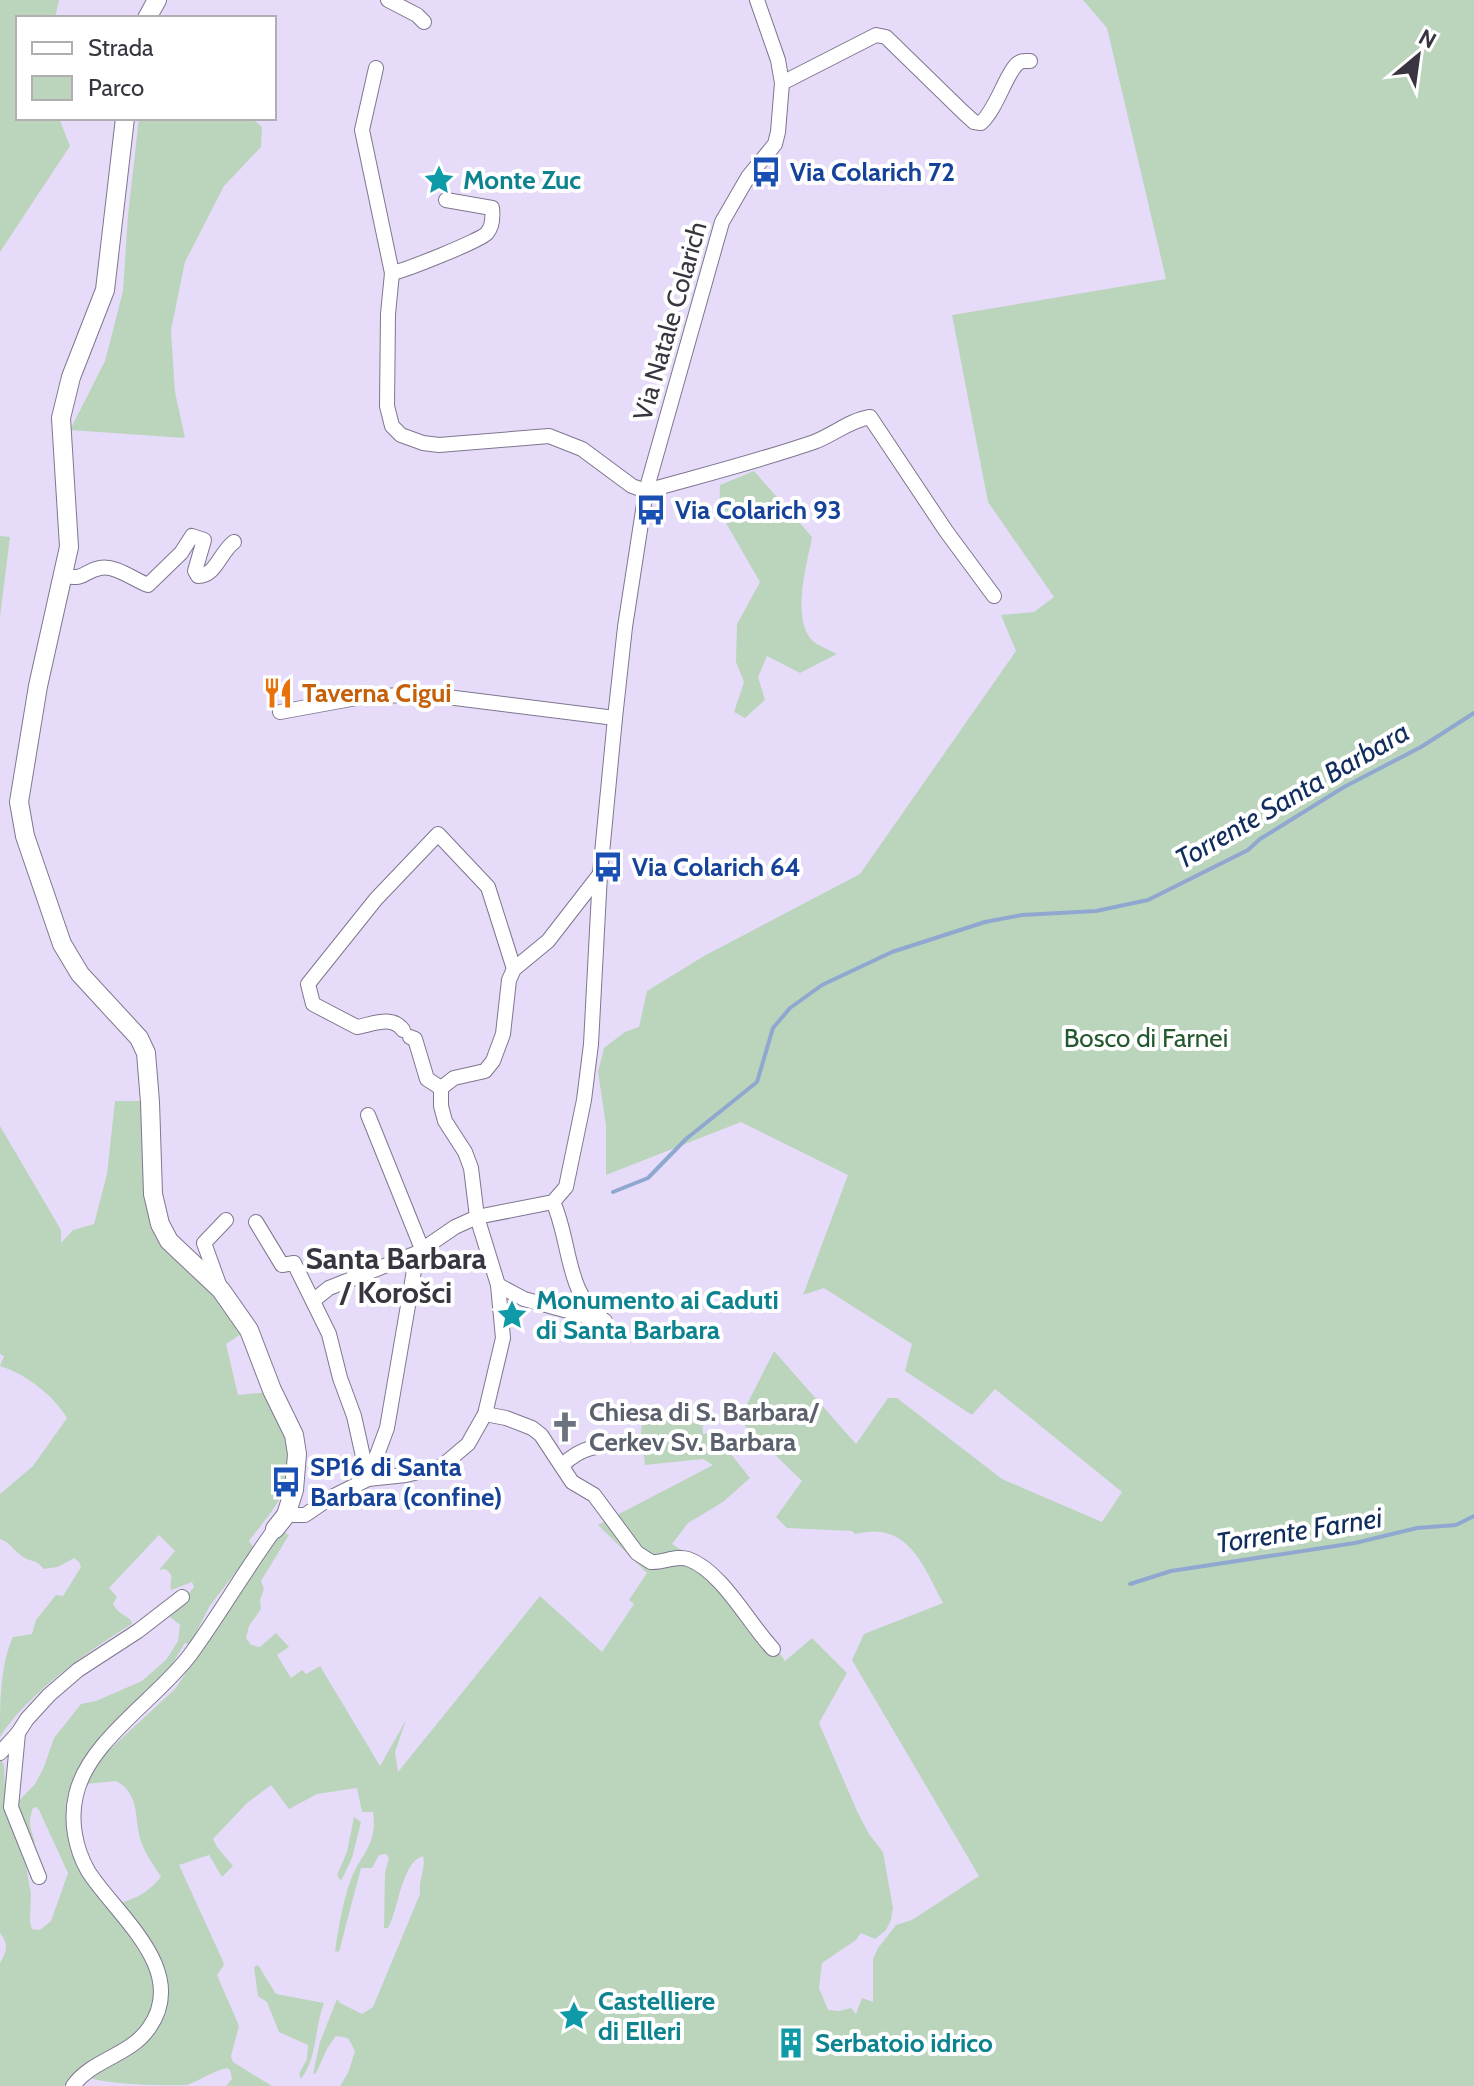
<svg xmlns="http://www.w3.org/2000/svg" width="1474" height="2086" font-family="Cabin,sans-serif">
<rect width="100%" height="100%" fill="#e6dcf9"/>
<!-- green -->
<g fill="#bbd5bc">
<polygon points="0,0 59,0 55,18 18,18 18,118 59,118 70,146 0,252"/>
<path d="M 1083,0 L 1474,0 L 1474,2086 L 340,2086 L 348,2073 L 355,2051 L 348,2038 L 336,2036 L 328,2047 L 316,2073 L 313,2074 L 320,2042 L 337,1999 L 340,2003 L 362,2014 L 373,2007 L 420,1894 C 418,1881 426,1869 423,1856 C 401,1863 399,1909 388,1928 L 384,1928 L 385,1873 L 389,1858 L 386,1854 L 379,1855 L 372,1868 L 361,1868 L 339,1952 L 335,1951 C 338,1930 343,1901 350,1882 C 360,1854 378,1846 373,1812 L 362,1812 L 357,1788 L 317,1794 L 289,1809 L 271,1785 L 247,1803 L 213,1839 L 217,1847 L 233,1866 L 222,1877 L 209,1855 L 179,1865 L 222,1959 L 224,1965 L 217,1975 L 239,2026 L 231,2056 L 233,2062 L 272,2086 L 226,2086 L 232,2079 L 230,2070 L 227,2068 C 212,2071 201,2080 187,2085 C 168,2086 107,2085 88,2077 C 104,2069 123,2061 137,2051 C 166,2030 174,1996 162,1963 C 156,1945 132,1919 120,1903 C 137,1899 150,1890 161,1877 C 155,1867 146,1855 142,1844 C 133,1821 142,1795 116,1781 L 86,1784 L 94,1766 L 109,1750 L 175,1689 L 282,1531 L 289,1535 L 261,1581 L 264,1589 L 260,1600 L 261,1609 L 249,1626 L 246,1638 L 251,1645 L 260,1647 L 276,1633 L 289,1647 L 277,1655 L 291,1678 L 302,1670 L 306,1674 L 320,1666 L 380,1766 L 406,1720 L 395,1752 L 398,1772 L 540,1596 L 602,1652 L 634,1604 L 629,1600 L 647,1573 L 598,1525 L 713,1465 L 703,1459 L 645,1465 L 641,1435 L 642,1421 L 702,1417 L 703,1434 L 714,1433 L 750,1478 L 723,1502 L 688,1523 L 672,1544 L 709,1567 L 737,1590 L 785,1661 L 812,1638 L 847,1673 L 819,1723 L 857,1811 L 869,1834 L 883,1852 L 893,1908 L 891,1920 L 886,1930 L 875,1939 L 861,1933 L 856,1940 L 822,1963 L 819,1988 L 828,2010 L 839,2011 L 851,2008 L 856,2014 L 862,1998 L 873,2002 L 873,1959 L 878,1948 L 896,1925 L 912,1920 L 979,1876 L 852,1660 L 864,1634 L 943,1603 C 923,1565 908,1520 855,1534 L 852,1531 L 787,1528 L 776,1517 L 802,1481 L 739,1420 L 774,1351 L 856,1444 L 888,1398 L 897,1398 L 1002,1479 L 1102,1522 L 1122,1492 L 995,1389 L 972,1415 L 905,1371 L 912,1344 L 824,1288 L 803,1295 L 848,1175 L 741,1122 L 606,1175 L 606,1125 L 598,1072 L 604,1048 L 625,1032 L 639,1027 L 647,991 L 704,956 L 860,874 L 1016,651 L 1001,615 L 1034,612 L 1054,597 L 988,502 L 952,315 L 1166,279 L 1107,28 Z"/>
<polygon points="139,118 252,118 262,127 261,147 224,186 185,262 171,330 175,392 185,438 70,430 105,361 123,291 128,215"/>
<path d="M 754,471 L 812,537 C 807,565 790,621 814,642 C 821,647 830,650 837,654 L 800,673 L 767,656 L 758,677 L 765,700 L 745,718 L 734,712 L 744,682 L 736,662 L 737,624 L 760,582 L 719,511 L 720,485 Z"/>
<polygon points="0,536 10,537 0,617"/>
<path d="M 115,1101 L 144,1101 L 150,1197 L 243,1333 L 226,1344 L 238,1395 L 268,1392 C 275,1408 289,1428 291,1445 C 296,1488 272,1510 249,1541 L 254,1548 L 209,1607 L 190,1645 L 185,1643 C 178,1654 172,1665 165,1675 C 155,1687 141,1698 129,1709 C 80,1755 47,1796 78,1865 C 96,1889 147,1947 153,1972 C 159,1992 153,2016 138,2030 C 114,2053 87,2059 64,2086 L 0,2086 L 0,1963 C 7,1951 9,1944 0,1933 L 0,1758 L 4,1765 L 6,1814 L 26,1866 L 31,1894 L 30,1922 L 32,1929 L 40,1930 L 51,1921 L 68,1873 L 39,1810 L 36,1807 L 33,1808 C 28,1821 30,1829 35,1842 L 31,1844 L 15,1805 L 35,1784 L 44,1767 L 54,1738 L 81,1704 L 96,1701 L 142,1681 L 166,1660 L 178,1641 L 180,1625 L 169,1616 L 169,1609 L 184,1599 L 194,1587 L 192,1582 L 171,1590 C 169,1579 176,1576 165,1569 L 159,1570 L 175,1551 L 159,1535 L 109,1588 L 117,1597 L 113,1604 L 118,1611 L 131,1620 L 132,1624 C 90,1649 25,1696 0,1737 C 0,1704 0,1665 13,1637 L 32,1634 L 36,1620 L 56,1595 L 63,1596 L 81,1567 L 79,1562 L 74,1558 L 58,1567 L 44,1569 C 37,1561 35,1562 27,1559 C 15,1554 12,1543 0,1539 L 0,1494 L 33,1466 L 67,1418 C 53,1395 26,1374 0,1366 L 4,1356 L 0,1354 L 0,1126 L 61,1230 L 61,1243 L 73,1230 L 94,1224 L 107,1174 Z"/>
<polygon points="354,1817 361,1822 352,1858 341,1881 337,1875 347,1852"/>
<path d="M 258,1965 L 276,1994 L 324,2003 C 314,2029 318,2056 301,2079 L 299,2074 L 307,2059 L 308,2045 L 279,2032 L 267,2002 L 258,1996 L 254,1967 Z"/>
</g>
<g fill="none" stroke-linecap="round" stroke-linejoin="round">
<!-- stream -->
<g stroke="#90a8d0" stroke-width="4">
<polyline points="613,1192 648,1178 686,1139 757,1082 773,1028 790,1008 822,985 892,952 985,922 1022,915 1096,911 1148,900 1248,850 1260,839 1344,787 1421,747 1474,713"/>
<polyline points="1130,1584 1171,1571 1355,1543 1417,1528 1456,1525 1474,1516"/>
</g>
<!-- minor casing -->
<g stroke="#7f7690" stroke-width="16">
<g id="minor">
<polyline points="388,0 417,15 424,22"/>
<path d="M 376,68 L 362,130 L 392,273 L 388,314 L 387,406 L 392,426 L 401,435 L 423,443 L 439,445 L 549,436 L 582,449 L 632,486 L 646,491 C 703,475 759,461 814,442 C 833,435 850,420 870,417 L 946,531 L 994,596"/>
<path d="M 782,83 L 876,35 L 886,37 L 963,112 L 974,122 L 981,123 C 997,108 1006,74 1017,64 C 1022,60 1024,61 1030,61"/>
<path d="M 392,273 C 404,271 482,240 487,233 C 493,226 493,217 492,208 L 446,200"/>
<path d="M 64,576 C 87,580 83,571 100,568 C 116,565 134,580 148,585 L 181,553 L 192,536 L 204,540 L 195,571 L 198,576 C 216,576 220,552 234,542"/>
<polyline points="280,712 362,697 423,694 615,718"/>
<path d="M 403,1030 C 392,1015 374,1024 357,1027 L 313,1004 L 308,984 L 376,899 L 438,834 L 488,887 L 514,969"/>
<polyline points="410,1037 415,1039 427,1079 441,1088"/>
<polyline points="368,1115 422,1249"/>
<path d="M 553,1202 C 571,1240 565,1296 605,1321"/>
<polyline points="256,1222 282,1265 294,1263 329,1334 340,1378 354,1416 368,1479"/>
<polyline points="498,1285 524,1299 601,1320"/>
<polyline points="221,1290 204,1243 226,1220"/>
<polyline points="314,1300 329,1288 417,1253 455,1227 477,1217 553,1202 566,1187 584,1100 591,1044 600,874 615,718 625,627 646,491 722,222 748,177 775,144 778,132 782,83 778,60 757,0"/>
<path d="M 485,1414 L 506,1418 L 532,1428 L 541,1435 L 572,1482 L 594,1495 L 637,1553 L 651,1562 C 663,1563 676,1555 688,1559 C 722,1571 749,1624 773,1649"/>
<path d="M 563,1465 C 585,1442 608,1446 638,1444"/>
<polyline points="368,1479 387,1428 417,1253"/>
<polyline points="286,1515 305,1515 330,1498 368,1479 406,1475 442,1466 468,1444 485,1414 503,1338 498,1285 477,1217 471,1168 465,1152 445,1121 441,1106 441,1088 454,1078 485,1071 493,1061 503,1034 509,980 514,969 548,941 600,874"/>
<polyline points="0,1753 18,1733"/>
<polyline points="39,1877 11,1807 18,1733 27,1719 49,1695 78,1670 138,1631 182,1597"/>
<path d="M 73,2086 C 92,2059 130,2056 149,2028 C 190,1970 116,1915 88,1871 C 75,1848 70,1820 76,1795 C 88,1741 157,1699 190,1655 C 220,1614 245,1570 275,1529"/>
</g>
</g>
<!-- tertiary casing -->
<g stroke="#7f7690" stroke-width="20">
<g id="tertiary">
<polyline points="147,18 157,0"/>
<polyline points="125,118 105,290 71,377 61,418 69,547 38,686 19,802 25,836 62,944 80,974 139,1038 146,1053 150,1102 153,1194 160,1224 169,1241 221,1290 249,1330 272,1390 294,1435 297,1454 294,1490 286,1515 275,1529"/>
</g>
</g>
<!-- minor -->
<use href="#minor" stroke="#fff" stroke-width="14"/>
<!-- tertiary -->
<use href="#tertiary" stroke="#fff" stroke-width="18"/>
</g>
<!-- icons -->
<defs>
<g id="bus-bare" transform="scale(2.4)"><path d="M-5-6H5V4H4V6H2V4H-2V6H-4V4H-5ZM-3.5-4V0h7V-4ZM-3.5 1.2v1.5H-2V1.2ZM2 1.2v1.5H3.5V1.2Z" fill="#1a4fb4" stroke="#fff" stroke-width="2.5" paint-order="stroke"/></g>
<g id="sight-bare" transform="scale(2.4)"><path d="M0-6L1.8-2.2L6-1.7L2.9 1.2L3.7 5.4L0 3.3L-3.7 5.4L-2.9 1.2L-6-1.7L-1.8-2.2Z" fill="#0f9aa8" stroke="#fff" stroke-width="2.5" paint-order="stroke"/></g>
<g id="restaurant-bare" transform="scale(2.4)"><path d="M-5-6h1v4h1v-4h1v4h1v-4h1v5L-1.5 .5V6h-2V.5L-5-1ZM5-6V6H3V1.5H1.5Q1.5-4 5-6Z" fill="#e8710a" stroke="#fff" stroke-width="2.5" paint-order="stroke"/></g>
<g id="church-bare" transform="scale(2.4)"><path d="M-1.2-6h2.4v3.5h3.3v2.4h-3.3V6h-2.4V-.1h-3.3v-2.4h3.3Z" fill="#6b7280" stroke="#fff" stroke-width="2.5" paint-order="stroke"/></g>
<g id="building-bare" transform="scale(2.4)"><path d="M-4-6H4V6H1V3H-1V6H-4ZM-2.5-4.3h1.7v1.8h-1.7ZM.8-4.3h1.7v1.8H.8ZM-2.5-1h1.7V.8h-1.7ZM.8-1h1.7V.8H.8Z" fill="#0f9aa8" stroke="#fff" stroke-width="2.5" paint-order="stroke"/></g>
</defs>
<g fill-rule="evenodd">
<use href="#bus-bare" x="766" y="172"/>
<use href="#sight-bare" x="439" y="180"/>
<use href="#bus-bare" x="651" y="510"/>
<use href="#restaurant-bare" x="278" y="693"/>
<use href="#bus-bare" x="608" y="867"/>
<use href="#sight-bare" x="512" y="1315"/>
<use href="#church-bare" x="565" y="1427"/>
<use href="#bus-bare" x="286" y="1482"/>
<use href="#sight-bare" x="574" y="2016"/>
<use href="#building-bare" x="791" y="2043"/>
</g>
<g text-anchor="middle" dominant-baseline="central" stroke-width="8" stroke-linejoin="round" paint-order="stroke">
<!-- transit labels -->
<g font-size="26" font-weight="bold" fill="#164399" stroke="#fff" text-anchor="start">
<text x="790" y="172">Via Colarich 72</text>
<text x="675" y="510">Via Colarich 93</text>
<text x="632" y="867">Via Colarich 64</text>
<text x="310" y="1467">SP16 di Santa<tspan x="310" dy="30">Barbara (confine)</tspan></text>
</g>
<!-- culture labels -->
<g font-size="26" font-weight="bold" fill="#0d838f" stroke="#fff" text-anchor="start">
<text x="463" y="180">Monte Zuc</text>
<text x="536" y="1300">Monumento ai Caduti<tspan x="536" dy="30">di Santa Barbara</tspan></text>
<text x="598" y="2001">Castelliere<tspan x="598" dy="30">di Elleri</tspan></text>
<text x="815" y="2043">Serbatoio idrico</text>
</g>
<!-- street labels -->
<g font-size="26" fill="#393540" stroke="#fff">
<text transform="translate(670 321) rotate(-74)">Via Natale Colarich</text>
</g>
<!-- food labels -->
<g font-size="26" font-weight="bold" fill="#c56008" stroke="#fff" text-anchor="start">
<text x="302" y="693">Taverna Cigui</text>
</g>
<!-- park labels -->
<g font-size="26" fill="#23592c" stroke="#fff">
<text x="1146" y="1038">Bosco di Farnei</text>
</g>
<!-- worship labels -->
<g font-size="26" font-weight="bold" fill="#5b616d" stroke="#fff" text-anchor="start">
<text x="589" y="1412">Chiesa di S. Barbara/<tspan x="589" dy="30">Cerkev Sv. Barbara</tspan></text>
</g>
<!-- water labels -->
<g font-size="28" font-style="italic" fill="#102d5d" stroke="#fff">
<text transform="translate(1292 795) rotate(-30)">Torrente Santa Barbara</text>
<text transform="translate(1299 1530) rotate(-9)">Torrente Farnei</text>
</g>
<!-- quarter labels -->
<g font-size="30" font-weight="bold" fill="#393540" stroke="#fff">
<text x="396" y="1258">Santa Barbara<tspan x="396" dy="34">/ Korošci</tspan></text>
</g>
</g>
<!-- legend -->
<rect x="16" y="16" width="260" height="104" fill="#ffffff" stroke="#b0aeb3" stroke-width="2"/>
<rect x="32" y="42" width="40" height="12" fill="#ffffff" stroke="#b0aeb3" stroke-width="2"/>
<text x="88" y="56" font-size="24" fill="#393540">Strada</text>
<rect x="32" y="76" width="40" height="24" fill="#bbd5bc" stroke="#b0aeb3" stroke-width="2"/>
<text x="88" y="96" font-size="24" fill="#393540">Parco</text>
<!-- north arrow -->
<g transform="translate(1418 56) rotate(29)" stroke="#ffffff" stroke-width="6" paint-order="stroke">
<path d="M0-6L14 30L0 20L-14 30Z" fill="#393540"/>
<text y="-12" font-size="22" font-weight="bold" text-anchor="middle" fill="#393540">N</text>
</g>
</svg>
